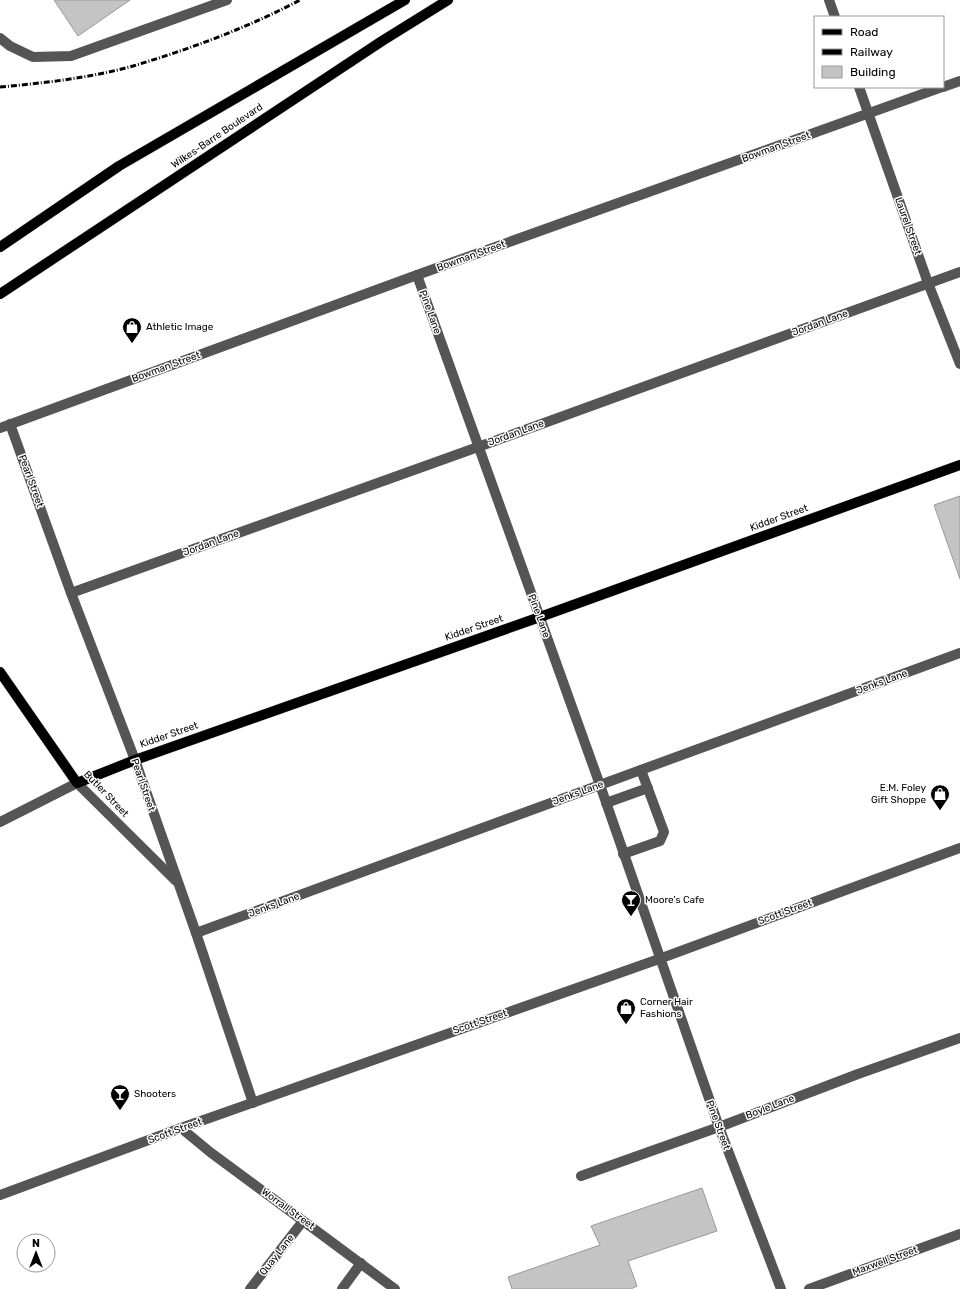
<svg xmlns="http://www.w3.org/2000/svg" width="960" height="1289" font-family="Rubik,sans-serif">
<rect width="100%" height="100%" fill="#fff"/>
<!-- building -->
<g fill="#c4c4c4" stroke="#999">
<polygon points="54,0 130,0 78,36"/>
<polygon points="960,496 960,579 934,505"/>
<polygon points="702,1188 717,1231 628,1261 637,1286 631,1289 512,1289 508,1277 600,1245 591,1226"/>
</g>
<g fill="none" stroke-linecap="round" stroke-linejoin="round">
<!-- major casing -->
<g stroke="#dbdbdb" stroke-width="11">
<g id="major">
<polyline points="0,247 119,166 405,0"/>
<polyline points="0,294 382,41 448,0"/>
<polyline points="0,672 77,783 135,760 540,617 960,465"/>
</g>
</g>
<!-- minor -->
<g stroke="#555" stroke-width="10">
<polyline points="829,0 835,17"/>
<polyline points="0,38 10,46 33,57 71,56 227,0"/>
<polyline points="859,87 928,283 960,364"/>
<polyline points="943,87 960,81"/>
<polyline points="417,275 600,785 719,1127 781,1289"/>
<polyline points="10,424 71,593 135,760 196,933 253,1103"/>
<polyline points="0,428 417,275 942,87"/>
<polyline points="71,593 478,447 960,272"/>
<polyline points="606,803 648,788"/>
<polyline points="0,822 77,783 176,881"/>
<polyline points="623,854 660,841 664,832 641,770"/>
<polyline points="196,933 960,653"/>
<polyline points="181,1128 210,1152 395,1289"/>
<polyline points="581,1176 719,1127 858,1074 960,1038"/>
<polyline points="0,1195 181,1128 659,959 960,848"/>
<polyline points="250,1289 303,1221"/>
<polyline points="342,1289 361,1263"/>
<polyline points="809,1289 960,1234"/>
</g>
<!-- major -->
<use href="#major" stroke="#000" stroke-width="10"/>
<!-- rail -->
<path stroke="#000" stroke-width="3" stroke-dasharray="6 2 1 2" stroke-linecap="butt" d="M 0,87 C 44,83 90,78 133,66 C 190,49 247,28 300,0"/>
</g>
<!-- icons -->
<defs>
<g id="shop-pin" transform="scale(1)"><path d="M0 17L-7.5 6A9.5 9.5 0 1 1 7.5 6Z" fill="#000" stroke="#fff"/><path d="M-5-2.5h2.3a2.7 3.5 0 0 1 5.4 0H5L5.5 6h-11ZM-1.5-2.5h3a1.5 2.3 0 0 0-3 0Z" fill="#fff"/></g>
<g id="bar-pin" transform="scale(1)"><path d="M0 17L-7.5 6A9.5 9.5 0 1 1 7.5 6Z" fill="#000" stroke="#fff"/><path d="M-6-5H6L.8 .8V4.5H3.5V6h-7V4.5H-.8V.8Z" fill="#fff"/></g>
</defs>
<g fill-rule="evenodd">
<use href="#shop-pin" x="132" y="327"/>
<use href="#shop-pin" x="940" y="794"/>
<use href="#bar-pin" x="631" y="900"/>
<use href="#shop-pin" x="626" y="1008"/>
<use href="#bar-pin" x="120" y="1094"/>
</g>
<g text-anchor="middle" dominant-baseline="central" stroke-width="3" stroke-linejoin="round" paint-order="stroke">
<!-- street labels -->
<g font-size="10" fill="#000" stroke="#fff">
<text transform="translate(217 136) rotate(-34)">Wilkes-Barre Boulevard</text>
<text transform="translate(776 147) rotate(-20)">Bowman Street</text>
<text transform="translate(908 226) rotate(70)">Laurel Street</text>
<text transform="translate(471 256) rotate(-20)">Bowman Street</text>
<text transform="translate(430 312) rotate(70)">Pine Lane</text>
<text transform="translate(820 323) rotate(-20)">Jordan Lane</text>
<text transform="translate(166 367) rotate(-20)">Bowman Street</text>
<text transform="translate(516 433) rotate(-20)">Jordan Lane</text>
<text transform="translate(31 481) rotate(70)">Pearl Street</text>
<text transform="translate(779 518) rotate(-20)">Kidder Street</text>
<text transform="translate(211 543) rotate(-20)">Jordan Lane</text>
<text transform="translate(539 616) rotate(70)">Pine Lane</text>
<text transform="translate(474 628) rotate(-19)">Kidder Street</text>
<text transform="translate(882 682) rotate(-20)">Jenks Lane</text>
<text transform="translate(169 735) rotate(-19)">Kidder Street</text>
<text transform="translate(143 785) rotate(71)">Pearl Street</text>
<text transform="translate(578 793) rotate(-20)">Jenks Lane</text>
<text transform="translate(106 794) rotate(46)">Butler Street</text>
<text transform="translate(274 905) rotate(-20)">Jenks Lane</text>
<text transform="translate(785 912) rotate(-20)">Scott Street</text>
<text transform="translate(480 1022) rotate(-19)">Scott Street</text>
<text transform="translate(770 1107) rotate(-21)">Boyle Lane</text>
<text transform="translate(718 1125) rotate(70)">Pine Street</text>
<text transform="translate(175 1131) rotate(-20)">Scott Street</text>
<text transform="translate(288 1209) rotate(36)">Worrall Street</text>
<text transform="translate(277 1255) rotate(-52)">Quay Lane</text>
<text transform="translate(885 1261) rotate(-20)">Maxwell Street</text>
</g>
<!-- poi labels -->
<g font-size="10" fill="#000" stroke="#fff" text-anchor="start">
<text x="146" y="327">Athletic Image</text>
<text x="926" y="788" text-anchor="end">E.M. Foley<tspan x="926" dy="12">Gift Shoppe</tspan></text>
<text x="645" y="900">Moore's Cafe</text>
<text x="640" y="1002">Corner Hair<tspan x="640" dy="12">Fashions</tspan></text>
<text x="134" y="1094">Shooters</text>
</g>
</g>
<!-- legend -->
<rect x="814" y="16" width="130" height="72" fill="#ffffff" stroke="#999999"/>
<rect x="822" y="29" width="20" height="6" fill="#000000" stroke="#999999"/>
<text x="850" y="36" font-size="12" fill="#000000">Road</text>
<rect x="822" y="49" width="20" height="6" fill="#000000" stroke="#999999"/>
<text x="850" y="56" font-size="12" fill="#000000">Railway</text>
<rect x="822" y="66" width="20" height="12" fill="#c4c4c4" stroke="#999999"/>
<text x="850" y="76" font-size="12" fill="#000000">Building</text>
<!-- north arrow -->
<g transform="translate(36 1253)"><circle r="19" fill="#ffffff" stroke="#999999"/>
<path d="M0-3L7 15L0 10L-7 15Z" fill="#000000"/>
<text y="-6" font-size="11" font-weight="bold" text-anchor="middle" fill="#000000">N</text>
</g>
</svg>
